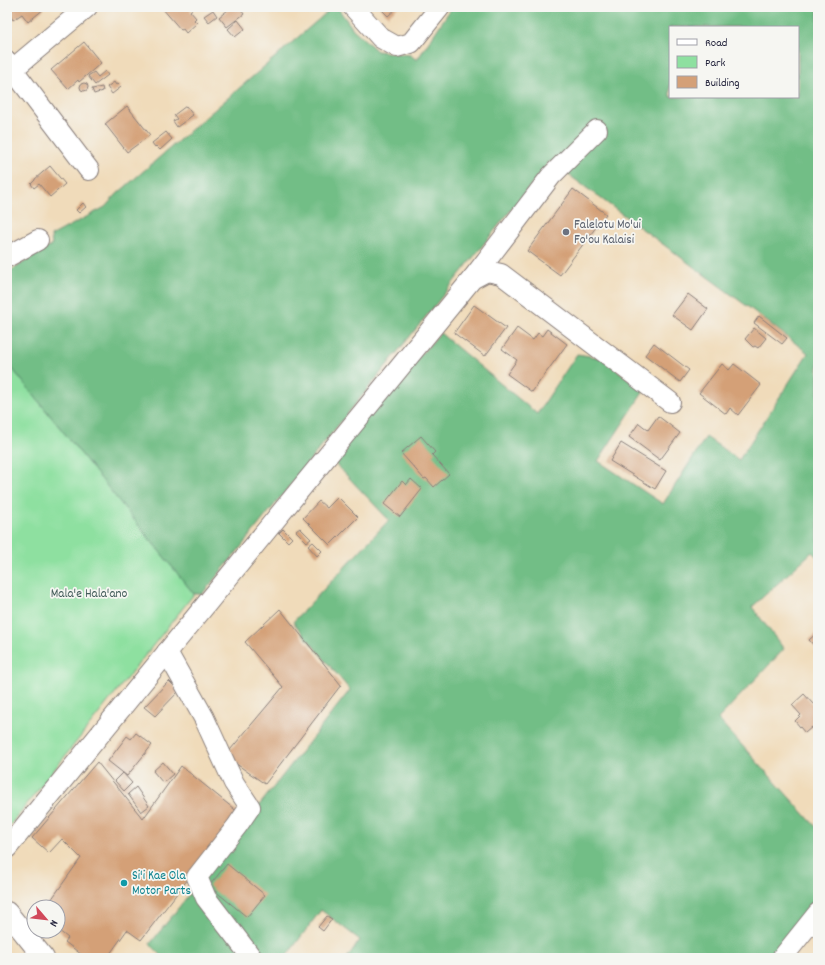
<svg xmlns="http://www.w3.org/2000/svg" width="825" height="965" font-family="Dekko,sans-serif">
<rect width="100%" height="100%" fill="#f6f6f2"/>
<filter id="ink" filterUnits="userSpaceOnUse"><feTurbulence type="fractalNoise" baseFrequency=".025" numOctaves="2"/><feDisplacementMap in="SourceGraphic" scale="8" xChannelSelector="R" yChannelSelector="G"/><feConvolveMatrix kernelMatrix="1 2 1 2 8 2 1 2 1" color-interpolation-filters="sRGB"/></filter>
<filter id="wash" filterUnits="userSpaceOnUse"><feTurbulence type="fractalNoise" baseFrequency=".012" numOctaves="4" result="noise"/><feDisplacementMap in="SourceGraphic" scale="16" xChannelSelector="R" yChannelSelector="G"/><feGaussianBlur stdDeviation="0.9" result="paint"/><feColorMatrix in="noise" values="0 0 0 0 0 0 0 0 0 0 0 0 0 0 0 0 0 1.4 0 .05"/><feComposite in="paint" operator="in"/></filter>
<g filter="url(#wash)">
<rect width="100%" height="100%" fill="#f0dbba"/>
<!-- green -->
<polygon fill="#8ee0a0" stroke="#58816e" points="7,362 194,594 7,829"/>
<!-- forest -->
<path fill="#72be86" stroke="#4a7060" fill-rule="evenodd" d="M 333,7 L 337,7 L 353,29 L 377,51 L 410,55 L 417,60 L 452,7 L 818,7 L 818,558 L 812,552 L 752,607 L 784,649 L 718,719 L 818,829 L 818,896 L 770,958 L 347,958 L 360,940 L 321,910 L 285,958 L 164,958 L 150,944 L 350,690 L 293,622 L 389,520 L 330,458 L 440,333 L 537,414 L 577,354 L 602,358 L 644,391 L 598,461 L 663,504 L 706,437 L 739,460 L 808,353 L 755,312 L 550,161 L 424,319 L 319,449 L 233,557 L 202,594 L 194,594 L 7,362 L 7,273 L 52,245 L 51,236 L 105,207 L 117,194 ZM 670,27 L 798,27 L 798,97 L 670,97 Z"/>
<g id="blocks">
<!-- building -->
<g fill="#d4a077">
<polygon points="7,7 43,7 44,9 28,22 22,14 13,20 7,11"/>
<polygon points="163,7 195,7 190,11 196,18 194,20 197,23 186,33 183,29 181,30 162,8"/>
<polygon points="228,7 239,7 244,14 227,27 219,17 228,10 226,9"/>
<polygon points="379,7 398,7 388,16"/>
<polygon points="213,10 217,16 209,22 204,16"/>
<polygon points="238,20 245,29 235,37 228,29"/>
<polygon points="84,42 101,63 79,82 78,80 68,89 51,70"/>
<polygon points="105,71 108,75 95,85 88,76 94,72 98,77"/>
<polygon points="114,82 116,85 118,84 121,87 112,94 107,87"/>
<circle cx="84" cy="87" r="4"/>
<polygon points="102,87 103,91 94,94 92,89"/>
<polygon points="127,106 150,135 127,152 105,124"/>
<polygon points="186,106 193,115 177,127 173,121 177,119 174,115"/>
<polygon points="166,132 172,139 160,150 156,146 155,147 152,143"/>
<polygon points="50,166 65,184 50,197 39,184 34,188 31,184 35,180 35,179"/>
<polygon points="573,189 606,214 560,275 527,251"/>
<polygon points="83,203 86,207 79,213 76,210"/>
<polygon points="688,294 708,309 693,330 672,315"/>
<polygon points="474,305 506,328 485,356 454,333"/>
<polygon points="759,316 787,338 782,344 754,323"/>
<polygon points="517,328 533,340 538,333 542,336 547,329 567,344 532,392 507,374 517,360 502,349"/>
<polygon points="754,328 766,338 758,348 755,346 753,347 745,339"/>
<polygon points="654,343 689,370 680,382 645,355"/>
<polygon points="722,364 729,370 734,364 761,385 738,415 730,408 726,414 699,393"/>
<polygon points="658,416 680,433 660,460 629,437 639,423 648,430"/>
<polygon points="421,436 435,452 432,455 449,474 434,487 426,478 424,479 401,453"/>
<polygon points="621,443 666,471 655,489 610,461"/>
<polygon points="411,479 422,489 400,517 384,504 402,481 406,485"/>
<polygon points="338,497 358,517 330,545 303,518 319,501 327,508"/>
<polygon points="300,528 311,539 307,542 296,531"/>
<polygon points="283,529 292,538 288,542 279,533"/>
<polygon points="313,542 322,551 317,556 308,546"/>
<polygon points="280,609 341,685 265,784 225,756 283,687 245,642"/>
<polygon points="818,632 818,658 814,653 818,650 809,640"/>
<polygon points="169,681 179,691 155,716 144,707"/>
<polygon points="804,694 813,704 817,701 818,702 818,732 817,733 812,727 805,733 795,721 801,715 792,705"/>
<polygon points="136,733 152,745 127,776 108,761 127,736 131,739"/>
<polygon points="97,762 143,819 181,766 239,813 141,940 127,930 107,958 86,958 65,942 68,938 58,930 58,907 46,907 81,858 62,839 49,853 32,838"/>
<polygon points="163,762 173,774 163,783 153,771"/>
<polygon points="123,773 132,783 124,791 115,781"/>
<polygon points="136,787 149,806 141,812 128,794"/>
<polygon points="227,864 265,895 247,917 209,886"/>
<polygon points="327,916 332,919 323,931 318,927"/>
</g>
</g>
</g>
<g filter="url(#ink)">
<use href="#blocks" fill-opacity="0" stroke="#897e7a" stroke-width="1"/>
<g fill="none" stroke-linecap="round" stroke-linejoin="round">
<!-- minor casing -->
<g stroke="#897e7a" stroke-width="22">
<g id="minor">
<polyline points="353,7 381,38 397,47 411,43 440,7"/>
<polyline points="7,62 89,170"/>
<polyline points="7,74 87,7"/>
<polyline points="7,257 38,240"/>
<polyline points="473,278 551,176 597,130"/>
<polyline points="167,652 204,718 234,783 250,807 237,826 197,877 206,898 252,958"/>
<polyline points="7,848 472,279 487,271 501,274 670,402"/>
<polyline points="7,912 44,958"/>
<polyline points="782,958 818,913"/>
</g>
</g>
<!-- minor -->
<use href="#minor" stroke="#fff" stroke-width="20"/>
</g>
</g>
<!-- markers -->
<circle fill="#6b7280" stroke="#f6f6f2" stroke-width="1.5" cx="566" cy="232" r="4"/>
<circle fill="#0f9aa8" stroke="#f6f6f2" stroke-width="1.5" cx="124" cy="883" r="4"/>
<g text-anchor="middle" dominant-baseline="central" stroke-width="3.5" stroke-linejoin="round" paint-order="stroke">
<!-- worship labels -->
<g font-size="13" fill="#5b616d" stroke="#f6f6f2" text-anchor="start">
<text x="574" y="225">Falelotu Mo'ui<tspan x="574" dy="15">Fo'ou Kalaisi</tspan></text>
</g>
<!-- park labels -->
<g font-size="13" fill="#425b59" stroke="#f6f6f2">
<text x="89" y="594">Mala'e Hala'ano</text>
</g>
<!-- culture labels -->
<g font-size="13" fill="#0d838f" stroke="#f6f6f2" text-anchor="start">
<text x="132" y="876">Si'i Kae Ola<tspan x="132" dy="15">Motor Parts</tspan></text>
</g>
</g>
<!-- margin -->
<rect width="825" height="965" fill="none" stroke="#f6f6f2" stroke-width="24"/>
<!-- legend -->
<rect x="669" y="26" width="130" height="72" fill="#f6f6f2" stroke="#a1a1a9"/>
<rect x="677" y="39" width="20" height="6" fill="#ffffff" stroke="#a1a1a9"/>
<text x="705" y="46" font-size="12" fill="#22223b">Road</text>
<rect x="677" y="56" width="20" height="12" fill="#8ee0a0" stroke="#a1a1a9"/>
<text x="705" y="66" font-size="12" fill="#22223b">Park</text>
<rect x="677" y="76" width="20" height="12" fill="#d4a077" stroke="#a1a1a9"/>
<text x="705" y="86" font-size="12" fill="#22223b">Building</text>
<!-- north arrow -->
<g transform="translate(46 919) rotate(118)"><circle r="19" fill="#f6f6f2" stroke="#a1a1a9"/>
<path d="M0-3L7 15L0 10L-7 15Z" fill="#d1495b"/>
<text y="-6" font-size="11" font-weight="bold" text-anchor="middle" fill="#22223b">N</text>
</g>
</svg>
